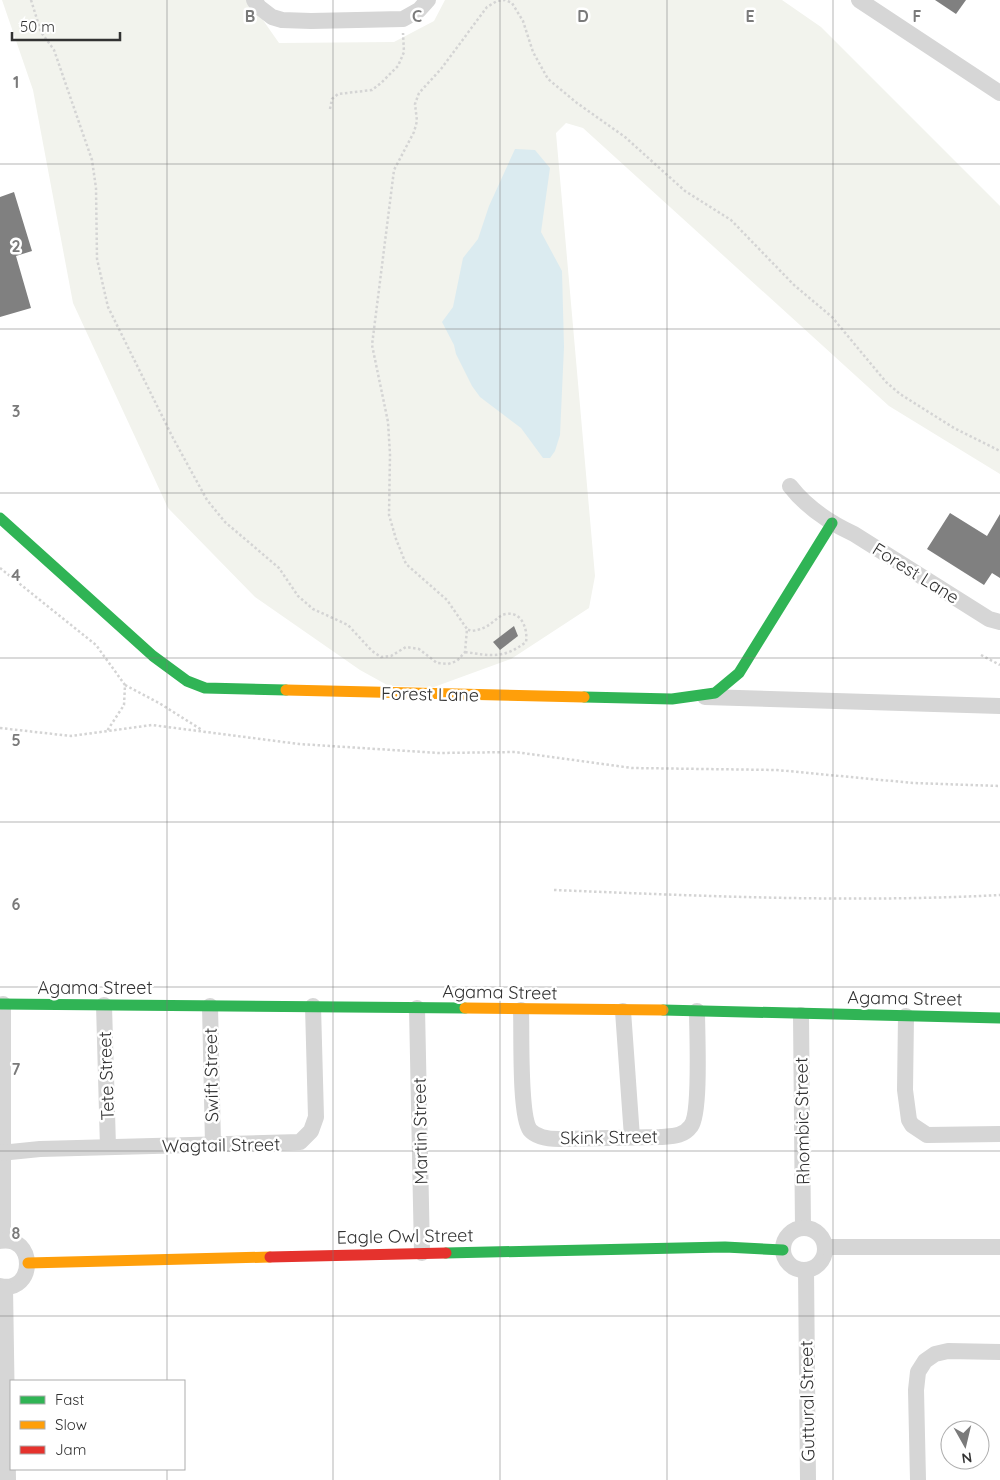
<svg xmlns="http://www.w3.org/2000/svg" width="1000" height="1480" font-family="Quicksand,sans-serif">
<rect width="100%" height="100%" fill="#fff"/>
<!-- green -->
<polygon fill="#f2f3ed" points="2,0 249,0 279,43 394,42 434,21 445,0 782,0 821,27 1000,206 1000,474 889,406 583,128 566,123 556,133 595,576 589,608 511,659 434,687 389,686 360,670 255,597 168,508 73,303 33,90"/>
<!-- water -->
<polygon fill="#dbebf0" points="515,149 535,150 550,168 541,232 562,271 564,347 560,435 555,451 550,458 543,458 521,428 480,397 472,386 456,354 454,345 442,322 453,307 463,258 478,239 489,206"/>
<!-- building -->
<g fill="#808080">
<polygon points="935,0 966,0 956,14"/>
<polygon points="14,192 32,251 16,256 31,308 0,317 0,197"/>
<polygon points="950,513 987,536 1000,514 1000,578 992,573 984,585 927,549"/>
<polygon points="514,626 518,636 500,650 493,642"/>
</g>
<g fill="none" stroke-linecap="round" stroke-linejoin="round">
<!-- path -->
<g stroke="#d4d4d4" stroke-width="2.5" stroke-dasharray="2.5 2.5" stroke-linecap="butt">
<polyline points="31,0 41,32 54,50 92,160 96,188 97,259 108,307 173,438 207,500 225,522 279,568 298,596 313,609 348,625 372,651 381,657 391,656 406,647 419,649 437,663 448,664 457,661 465,652 467,629 447,600 406,564 396,539 389,515 390,454 388,422 372,345 394,170 414,132 417,121 415,104 419,93 441,69 487,7 497,1 505,0 512,3 523,21 533,52 548,79 577,103 625,137 685,191 731,220 794,285 832,317 886,382 900,394 954,428 1000,451"/>
<polyline points="330,109 332,99 338,94 372,90 381,83 398,66 404,52 403,33"/>
<polyline points="0,568 96,645 125,685 124,705 107,731"/>
<path d="M 465,652 C 492,656 503,659 526,642 C 528,630 522,611 506,614 C 495,616 492,629 471,631 L 467,629"/>
<polyline points="981,655 1000,665"/>
<polyline points="125,685 159,703 202,730"/>
<polyline points="0,728 71,736 152,725 299,744 439,753 515,752 632,768 777,770 913,783 1000,786"/>
<path d="M 554,890 C 703,896 850,903 1000,895"/>
</g>
<!-- street -->
<g stroke="#d6d6d6" stroke-width="16">
<polyline points="254,0 259,7 272,17 282,20 311,21 403,19 419,10 428,0"/>
<polyline points="859,0 1000,93"/>
<path d="M 790,486 C 807,508 828,522 854,534 L 989,619 L 1000,622"/>
<polyline points="705,697 1000,706"/>
<polyline points="3,1004 3,1240"/>
<polyline points="104,1005 108,1147"/>
<polyline points="210,1006 213,1144"/>
<polyline points="417,1008 422,1253"/>
<path d="M 521,1010 C 522,1032 519,1115 530,1130 C 537,1138 549,1139 559,1139 L 660,1137 C 672,1136 683,1137 691,1126 C 701,1113 697,1032 697,1011"/>
<polyline points="623,1011 632,1137"/>
<polyline points="801,1015 803,1228"/>
<polyline points="906,1016 905,1090 909,1120 912,1125 927,1135 1000,1134"/>
<polyline points="0,1153 40,1149 300,1142 311,1131 316,1117 313,1006"/>
<circle cx="804" cy="1249" r="21"/>
<path d="M 0,1241 C 36,1234 36,1294 0,1286"/>
<polyline points="826,1247 1000,1247"/>
<polyline points="806,1270 808,1480"/>
<polyline points="5,1287 8,1480"/>
<polyline points="918,1480 916,1390 918,1372 925,1361 935,1354 948,1351 1000,1352"/>
</g>
<!-- fast -->
<g stroke="#30b455" stroke-width="11">
<polyline points="0,518 153,656 187,681 205,688 286,690"/>
<polyline points="584,697 672,699 715,693 739,673 832,523"/>
<polyline points="0,1004 465,1008"/>
<polyline points="663,1010 1000,1018"/>
<polyline points="446,1253 725,1247 783,1250"/>
</g>
<!-- slow -->
<g stroke="#ff9f0a" stroke-width="11">
<polyline points="286,690 584,697"/>
<polyline points="465,1008 663,1010"/>
<polyline points="28,1263 270,1257"/>
</g>
<!-- jam -->
<polyline stroke="#e5322d" stroke-width="11" points="270,1257 446,1253"/>
</g>
<!-- grid -->
<path fill="none" stroke="#7a7a7a" stroke-width="1" stroke-opacity="0.55" d="M 167,0 L 167,1381M 333,0 L 333,1480M 500,0 L 500,1480M 667,0 L 667,1480M 833,0 L 833,1480M 0,164 L 1000,164M 0,329 L 1000,329M 0,493 L 1000,493M 0,658 L 1000,658M 0,822 L 1000,822M 0,987 L 1000,987M 0,1151 L 1000,1151M 0,1316 L 1000,1316M 167,1469 L 167,1480"/>
<g text-anchor="middle" dominant-baseline="central" stroke-width="5" stroke-linejoin="round" paint-order="stroke">
<!-- street labels -->
<g font-size="18" fill="#323232" stroke="#fff">
<text transform="translate(916 573) rotate(32)">Forest Lane</text>
<text transform="translate(430 694) rotate(1)">Forest Lane</text>
<text x="95" y="987">Agama Street</text>
<text transform="translate(500 992) rotate(1)">Agama Street</text>
<text transform="translate(905 998) rotate(1)">Agama Street</text>
<text transform="translate(211 1075) rotate(-91)">Swift Street</text>
<text transform="translate(106 1076) rotate(-92)">Tete Street</text>
<text transform="translate(802 1121) rotate(-91)">Rhombic Street</text>
<text transform="translate(420 1131) rotate(-91)">Martin Street</text>
<text transform="translate(609 1137) rotate(-1)">Skink Street</text>
<text transform="translate(221 1145) rotate(-1)">Wagtail Street</text>
<text transform="translate(405 1236) rotate(-1)">Eagle Owl Street</text>
<text transform="translate(807 1401) rotate(-91)">Guttural Street</text>
</g>
</g>
<g font-size="16" text-anchor="middle" font-weight="bold" fill="#7a7a7a" stroke="#fff" stroke-width="5" stroke-linejoin="round" paint-order="stroke">
<text x="250" y="22">B</text>
<text x="417" y="22">C</text>
<text x="583" y="22">D</text>
<text x="750" y="22">E</text>
<text x="917" y="22">F</text>
<text x="16" y="88">1</text>
<text x="16" y="252">2</text>
<text x="16" y="417">3</text>
<text x="16" y="581">4</text>
<text x="16" y="746">5</text>
<text x="16" y="910">6</text>
<text x="16" y="1075">7</text>
<text x="16" y="1239">8</text>
</g>
<!-- legend -->
<rect x="10" y="1380" width="175" height="90" fill="#ffffff" stroke="#adadad"/>
<rect x="20" y="1396" width="25" height="8" fill="#30b455" stroke="#adadad"/>
<text x="55" y="1405" font-size="15" fill="#323232">Fast</text>
<rect x="20" y="1421" width="25" height="8" fill="#ff9f0a" stroke="#adadad"/>
<text x="55" y="1430" font-size="15" fill="#323232">Slow</text>
<rect x="20" y="1446" width="25" height="8" fill="#e5322d" stroke="#adadad"/>
<text x="55" y="1455" font-size="15" fill="#323232">Jam</text>
<!-- north arrow -->
<g transform="translate(965 1445) rotate(172)"><circle r="24" fill="#ffffff" stroke="#adadad"/>
<path d="M0-4L9 19L0 12L-9 19Z" fill="#7a7a7a"/>
<text y="-8" font-size="14" font-weight="bold" text-anchor="middle" fill="#323232">N</text>
</g>
<!-- scale -->
<path d="M12 32v8h108v-8" fill="none" stroke="#323232" stroke-width="2.5"/>
<text x="20" y="32" font-size="15" fill="#323232" stroke="#ffffff" stroke-width="4" paint-order="stroke">50 m</text>
</svg>
